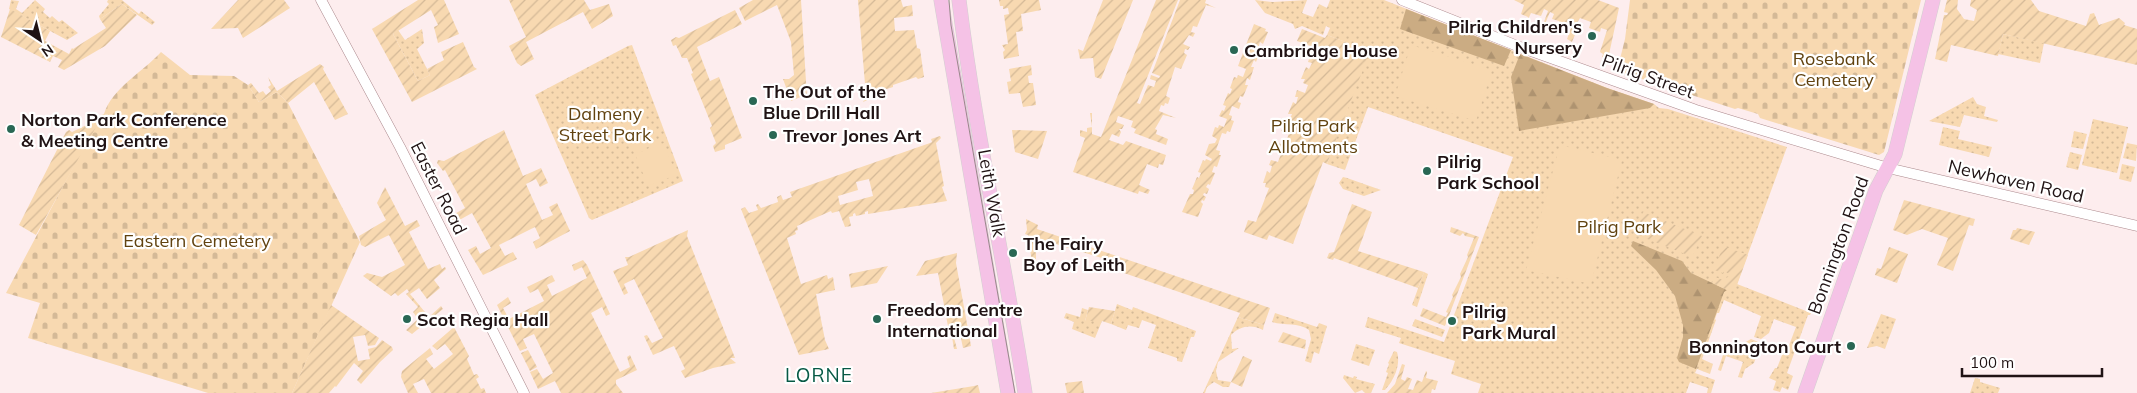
<svg xmlns="http://www.w3.org/2000/svg" width="2137" height="393" font-family="Mulish,sans-serif">
<defs>
<pattern id="grass-dots" width="8" height="8" patternUnits="userSpaceOnUse" patternTransform="scale(1.25)"><rect width="8" height="8" fill="#f8d9b1"/><path d="M2 2h.1M6 6h.1" fill="none" stroke="#d4b997" stroke-width="1.8" stroke-linecap="round"/></pattern>
<pattern id="forest-firs" width="22" height="20" patternUnits="userSpaceOnUse" patternTransform="scale(1.25)"><rect width="22" height="20" fill="#cbac83"/><path d="M5 1l3.5 6h-7zM16 11l3.5 6h-7z" fill="#ae9370"/></pattern>
<pattern id="cemetery-stones" width="16" height="16" patternUnits="userSpaceOnUse" patternTransform="scale(1.25)"><rect width="16" height="16" fill="#f8d9b1"/><path d="M2 7V4a2 2 0 0 1 4 0v3zM10 15v-3a2 2 0 0 1 4 0v3z" fill="#d4b997"/></pattern>
<pattern id="garden-furrows" width="10" height="10" patternUnits="userSpaceOnUse" patternTransform="scale(1.25)"><rect width="10" height="10" fill="#f8d9b1"/><path d="M-1 1l2-2M0 10L10 0M9 11l2-2" fill="none" stroke="#d4b997"/></pattern>
</defs>
<rect width="100%" height="100%" fill="#fdedee"/>
<!-- grass -->
<g fill="url(#grass-dots)">
<polygon points="11,0 19,1 16,9 22,13 35,0 45,9 43,12 50,18 52,16 59,22 62,20 78,33 67,40 9,9"/>
<polygon points="108,0 122,0 139,14 141,11 155,22 152,25 122,4 100,19 99,16 109,4 107,2"/>
<polygon points="1255,0 1273,2 1307,0 1302,13 1313,17 1319,4 1327,8 1330,0 1384,0 1607,88 1654,104 1659,108 1668,109 1787,147 1737,284 1811,313 1810,315 1808,315 1787,373 1793,376 1788,390 1782,387 1780,392 1773,390 1776,381 1769,378 1775,368 1777,368 1785,347 1788,348 1796,327 1774,319 1769,333 1761,339 1754,337 1761,316 1724,300 1719,313 1717,313 1715,319 1716,320 1702,359 1713,364 1710,374 1697,369 1695,373 1715,380 1711,393 1707,393 1708,388 1690,382 1686,393 1478,393 1481,384 1451,374 1455,361 1399,343 1401,338 1365,327 1368,317 1444,342 1513,157 1368,107 1345,170 1327,164 1369,51 1327,35 1330,28 1326,26 1323,35 1302,26 1295,29 1293,24 1265,13"/>
<polygon points="422,29 424,43 417,49 430,75 418,81 393,34 398,30 405,40"/>
<polygon points="2003,34 2044,43 2040,63 1998,54"/>
<polygon points="632,45 683,181 592,220 589,218 535,95 628,46"/>
<polygon points="1973,97 1977,104 1986,107 1984,116 1998,120 1997,122 1964,115 1960,127 1929,121"/>
<polygon points="2093,119 2128,127 2117,173 2082,165"/>
<polygon points="1943,127 1960,131 1958,139 1992,147 1989,157 1939,145"/>
<polygon points="2074,131 2087,134 2083,149 2071,147"/>
<polygon points="2127,143 2137,145 2136,161 2123,158"/>
<polygon points="2070,152 2082,155 2078,170 2066,167"/>
<polygon points="2122,164 2135,167 2131,182 2119,179"/>
<polygon points="1343,177 1347,178 1381,190 1364,196 1343,189 1339,183"/>
<polygon points="1424,272 1428,274 1417,307 1412,305"/>
<polygon points="1117,304 1132,310 1133,307 1196,331 1194,337 1191,337 1182,362 1177,361 1177,358 1148,348 1156,325 1142,320 1139,328 1128,325 1126,330 1111,324"/>
<polygon points="1082,308 1088,310 1085,321 1102,321 1095,338 1072,329 1074,322 1064,318 1066,313 1080,317"/>
<path d="M 1275,313 L 1317,327 L 1319,323 L 1327,326 L 1319,354 L 1314,352 L 1311,363 L 1305,361 L 1311,339 L 1309,330 C 1298,322 1285,326 1272,322 Z"/>
<polygon points="1881,314 1896,319 1885,349 1877,346 1867,348"/>
<path d="M 1238,317 L 1264,325 L 1263,330 C 1251,324 1240,326 1231,335 L 1232,349 L 1239,348 L 1218,362 L 1216,371 L 1218,380 L 1231,382 L 1229,387 L 1223,387 L 1214,382 L 1207,387 L 1205,393 L 1203,393 Z"/>
<polygon points="1415,319 1445,330 1442,337 1412,326"/>
<polygon points="1751,339 1761,343 1754,363 1745,369 1742,378 1738,377 1743,362 1726,356 1721,371 1718,370 1725,349 1735,344 1737,347"/>
<polygon points="1356,344 1375,350 1369,366 1351,360"/>
<path d="M 1394,351 L 1397,352 C 1401,365 1394,380 1385,390 L 1382,390 L 1388,373 L 1386,372 L 1389,364 L 1388,363 Z"/>
<polygon points="1344,375 1353,378 1354,376 1357,377 1356,379 1375,384 1371,393 1365,393 1362,390 1355,393 1343,378"/>
<polygon points="1975,378 1980,379 1980,382 2000,388 1998,393 1970,393"/>
</g>
<!-- forest -->
<g fill="url(#forest-firs)">
<polygon points="1406,9 1511,50 1504,66 1400,29"/>
<polygon points="1520,54 1607,88 1654,104 1650,108 1519,131 1511,77"/>
<polygon points="1633,241 1682,261 1691,273 1727,290 1724,292 1696,369 1679,362 1677,358 1683,337 1683,325 1675,296 1656,270 1631,246"/>
</g>
<!-- cemetery -->
<g fill="url(#cemetery-stones)">
<polygon points="1630,0 1921,0 1884,152 1879,155 1760,118 1758,114 1738,108 1735,109 1617,71 1625,39"/>
<path d="M 161,52 L 190,75 L 234,76 L 248,85 L 259,102 L 277,92 L 288,103 L 360,242 L 292,393 L 208,393 L 28,338 L 40,303 L 6,293 L 101,115 L 104,114 C 112,88 143,72 161,52 Z"/>
</g>
<!-- garden -->
<g fill="url(#garden-furrows)" fill-rule="evenodd">
<polygon points="238,0 284,0 290,8 243,38 238,28 211,29"/>
<polygon points="418,0 444,0 459,34 438,43 434,27 438,25 431,10 393,34 418,81 430,75 427,69 444,60 441,52 463,42 474,67 477,69 412,102 372,29"/>
<polygon points="509,0 584,0 590,10 609,4 613,16 592,29 583,12 526,42 534,59 521,66 517,63 509,46 526,37"/>
<polygon points="753,0 801,0 807,98 803,96 791,101 783,79 789,79 794,75 791,42 777,5 745,21 739,8"/>
<polygon points="858,0 901,0 903,7 912,5 913,16 894,18 895,31 914,30 917,48 920,49 924,77 918,79 916,77 893,85 893,87 872,94 870,99 863,102 866,96"/>
<polygon points="999,0 1039,0 1041,10 1021,14 1023,31 1016,32 1019,56 1004,59 1003,52 1005,50 1002,45 1008,44 1004,15 1009,14 1008,8 1003,9 1003,6 1000,6"/>
<polygon points="1103,0 1133,0 1101,79 1095,77 1093,58 1080,59 1078,49 1083,51"/>
<polygon points="1156,0 1178,0 1137,103 1140,104 1148,85 1154,87 1156,81 1150,79 1151,75 1159,78 1160,76 1152,73 1180,0 1206,0 1205,3 1216,8 1206,5 1197,27 1193,26 1191,32 1195,33 1193,37 1189,35 1183,44 1190,47 1188,50 1185,49 1184,53 1187,55 1181,69 1175,67 1166,96 1170,98 1168,104 1165,103 1164,106 1161,105 1159,111 1176,118 1163,115 1155,129 1157,130 1156,134 1168,139 1166,145 1134,133 1136,129 1131,127 1133,121 1118,116 1116,122 1124,125 1122,129 1119,129 1121,132 1119,137 1112,134 1109,140 1123,145 1126,141 1166,155 1163,165 1159,164 1158,168 1147,164 1139,185 1150,190 1148,194 1139,191 1138,194 1073,172 1085,138 1080,136 1080,130 1087,132 1087,128 1092,127 1090,113 1092,113 1092,134 1101,137"/>
<polygon points="1514,0 1598,0 1619,8 1608,59 1602,57 1603,54 1600,52 1607,30 1601,28 1600,32 1589,28 1591,22 1580,18 1573,30 1576,32 1572,42 1567,39 1571,28 1560,24 1559,21 1552,19 1554,14 1550,12 1542,31 1541,30 1548,11 1544,9 1541,16 1531,13 1525,26 1528,17 1521,14 1524,5"/>
<polygon points="1947,0 1958,0 1957,9 1964,19 1974,21 1977,10 1970,6 1971,0 2031,0 2039,11 2086,26 2090,14 2094,13 2099,25 2119,18 2125,23 2124,25 2137,29 2137,65 2003,34 1998,56 1951,45 1947,62 1935,59 1944,15 1947,15 1948,13 1944,12"/>
<polygon points="122,4 137,15 105,46 64,70 58,67 62,60 53,56 50,62 1,37 10,9 50,31 45,41 69,54 72,48 73,49 106,28 100,19"/>
<polygon points="735,10 742,24 697,47 710,81 719,77 742,138 725,145 725,149 715,152 713,146 716,143 710,128 712,126 691,74 693,73 687,58 682,58 676,45 673,46 671,40 676,37 679,38"/>
<polygon points="1254,24 1266,29 1265,31 1268,32 1263,44 1260,42 1258,49 1261,50 1256,62 1254,60 1251,67 1254,67 1250,80 1247,78 1245,85 1248,85 1243,97 1240,96 1238,102 1241,103 1239,109 1232,106 1229,115 1232,116 1231,120 1234,121 1230,132 1227,131 1226,134 1222,133 1216,150 1220,151 1219,155 1221,155 1217,167 1214,166 1212,172 1215,173 1210,185 1208,184 1206,187 1209,189 1207,194 1204,193 1203,195 1206,197 1204,201 1202,200 1201,202 1203,204 1198,217 1182,212 1190,194 1193,194 1194,190 1192,189 1197,177 1199,178 1201,173 1198,172 1203,160 1205,161 1206,159 1211,161 1212,159 1205,155 1209,144 1215,143 1217,139 1212,136 1215,127 1218,128 1219,125 1224,127 1227,119 1219,116 1222,110 1224,111 1226,106 1223,105 1228,93 1230,94 1232,89 1230,88 1234,77 1237,78 1238,75 1243,77 1246,69 1238,66"/>
<polygon points="1302,29 1325,38 1327,35 1370,51 1327,164 1323,162 1293,244 1269,235 1267,240 1244,232 1248,220 1256,222 1269,188 1265,187 1266,183 1263,183 1267,171 1270,173 1272,166 1269,165 1271,160 1278,162 1281,154 1278,152 1279,148 1276,148 1278,143 1285,145 1289,133 1281,131 1286,119 1289,121 1292,114 1288,114 1293,102 1296,104 1298,97 1295,97 1297,90 1305,93 1308,85 1303,83 1305,79 1301,79 1306,67 1309,69 1312,63 1308,62 1312,50 1315,51 1316,48 1297,41"/>
<polygon points="320,64 324,67 323,69 348,114 335,120 314,82 288,103 277,92 259,102 248,85 251,83 259,93 263,91 266,95 271,91 268,87 271,85 268,77 277,91"/>
<polygon points="1031,65 1032,75 1028,76 1029,83 1033,83 1036,105 1023,107 1020,93 1009,94 1007,82 1011,81 1009,69"/>
<polygon points="101,118 36,235 19,225 66,132 69,130 72,132"/>
<polygon points="504,130 523,176 541,168 548,183 540,187 536,179 526,184 542,220 553,215 549,207 557,203 570,231 536,249 533,242 540,238 535,227 499,245 505,256 513,252 517,259 483,275 468,250 476,246 480,254 491,248 472,213 454,223 451,216 465,208 445,170 443,171 437,163 438,160 444,161"/>
<polygon points="1012,130 1047,131 1038,159 1015,152"/>
<path d="M 940,136 L 941,138 L 936,143 L 944,186 L 942,187 L 947,201 L 868,214 L 868,211 L 865,212 L 865,214 L 856,216 L 855,213 L 853,214 L 853,216 L 849,217 L 851,226 L 845,227 L 839,211 L 832,213 L 831,211 L 797,226 L 798,230 L 795,231 L 796,234 L 787,238 L 801,284 L 827,275 L 828,279 L 833,277 L 835,290 L 816,294 L 825,340 L 829,349 L 799,355 L 741,209 L 745,207 L 749,213 L 758,210 L 756,205 L 758,204 L 761,208 L 778,202 L 777,197 L 781,195 L 783,200 L 792,197 L 790,192 L 930,143 L 932,142 L 931,139 ZM 869,179 L 873,196 L 840,205 L 838,196 L 858,190 L 856,182 Z"/>
<polygon points="385,187 405,226 417,220 420,226 409,232 428,269 440,264 442,269 445,267 446,269 434,280 440,288 427,299 419,288 410,294 429,317 441,306 443,309 412,334 406,330 418,319 413,312 418,307 406,294 409,292 407,289 398,296 395,293 391,296 363,276 367,273 382,277 405,265 389,235 365,247 361,245 359,236 386,220 377,203"/>
<polygon points="1904,200 1975,219 1973,226 1969,225 1953,271 1937,265 1948,238 1922,229 1907,235 1893,230"/>
<polygon points="1352,204 1372,212 1358,251 1424,272 1418,288 1334,258 1333,260 1327,258 1329,253 1334,252"/>
<polygon points="1643,212 1702,236 1693,255 1685,254 1635,234"/>
<polygon points="1026,219 1038,225 1037,229 1270,308 1264,325 1238,317 1240,313 1124,273 1125,265 1036,238 1034,248 1036,249 1036,261 1032,262 1028,235 1025,234 1027,230"/>
<polygon points="1451,227 1479,237 1445,326 1420,316 1423,308 1446,317 1448,313 1446,312 1453,297 1452,295 1461,277 1460,274 1468,257 1467,255 1474,238 1465,236 1463,233 1460,236 1450,232"/>
<polygon points="2017,228 2035,232 2029,245 2010,239 2013,230 2016,230"/>
<polygon points="688,230 687,236 735,358 730,358 736,363 713,368 685,378 681,371 685,369 674,346 653,355 644,336 647,335 652,343 663,338 634,279 624,284 628,293 624,295 613,271 628,265 625,257 629,257"/>
<polygon points="1723,246 1748,255 1737,285 1727,290 1712,283 1715,277 1723,280 1731,275 1724,271 1723,273 1714,270"/>
<polygon points="1889,247 1908,254 1897,283 1875,275 1877,268 1881,269"/>
<polygon points="957,253 956,263 971,346 963,348 959,329 952,330 957,349 954,349 952,337 950,337 938,273 916,276 925,261"/>
<polygon points="583,260 587,265 610,314 606,316 602,307 591,313 620,372 630,367 627,357 630,355 637,370 616,380 616,384 623,393 561,393 555,381 538,389 530,372 537,369 543,379 553,373 534,334 523,339 527,348 520,351 497,305 508,297 511,303 503,308 509,319 544,301 538,289 530,293 527,287 552,275 555,281 547,285 552,296 587,278 582,267 574,271 572,265"/>
<polygon points="888,266 877,283 851,288 849,274"/>
<polygon points="331,305 379,338 375,345 368,346 365,335 353,337 358,361 370,359 368,349 376,347 382,340 392,347 393,350 380,362 361,384 357,380 363,371 354,363 336,387 335,386 329,393 292,393"/>
<polygon points="1089,307 1115,311 1111,324 1102,321 1085,321"/>
<polygon points="454,327 469,356 467,359 474,375 477,374 479,377 476,379 481,389 484,388 486,393 431,393 424,379 413,384 418,393 408,393 401,377 402,371 430,348 433,354 426,359 434,369 453,354 445,344 437,350 432,346"/>
<polygon points="1283,332 1306,340 1305,349 1278,342"/>
<polygon points="528,350 537,367 530,371 521,353"/>
<polygon points="1243,356 1252,360 1242,387 1231,382"/>
<polygon points="1402,364 1405,365 1401,379 1405,381 1407,377 1412,379 1408,389 1413,390 1417,380 1422,382 1426,371 1427,372 1426,378 1438,381 1435,390 1432,389 1431,393 1387,393 1395,384"/>
<polygon points="1082,381 1084,393 1067,393 1065,383"/>
<polygon points="978,385 980,393 931,393 974,386"/>
</g>
<!-- pitch -->
<g fill="#f8d9b1">
<polygon points="1411,45 1492,70 1476,121 1395,96"/>
<polygon points="642,112 655,144 634,153 621,120"/>
<polygon points="664,143 676,175 648,186 635,154"/>
<polygon points="1560,145 1622,160 1591,284 1526,270"/>
</g>
<g fill="none" stroke-linecap="round" stroke-linejoin="round">
<!-- minor casing -->
<g stroke="#ac898d" stroke-width="11">
<g id="minor">
<polyline points="321,0 400,147 524,393"/>
<polyline points="1402,0 1520,47 1696,110 1745,125 1888,168 2137,226"/>
</g>
</g>
<!-- major casing -->
<g stroke="#d2d0d0" stroke-width="15">
<g id="major">
<polyline points="941,0 1008,393"/>
<path d="M 959,0 C 975,132 1005,262 1025,393"/>
<polyline points="1805,393 1876,190 1895,154 1933,0"/>
</g>
</g>
<!-- minor -->
<use href="#minor" stroke="#fff" stroke-width="10"/>
<!-- major -->
<use href="#major" stroke="#f5c2e6" stroke-width="14"/>
<!-- tram -->
<polyline stroke="#98898a" stroke-width="1" points="949,0 951,25 1015,393"/>
</g>
<!-- markers -->
<g fill="#296754" stroke="#fff" stroke-width="2">
<circle cx="1592" cy="36" r="5"/>
<circle cx="1234" cy="50" r="5"/>
<circle cx="753" cy="101" r="5"/>
<circle cx="11" cy="129" r="5"/>
<circle cx="773" cy="135" r="5"/>
<circle cx="1427" cy="171" r="5"/>
<circle cx="1013" cy="253" r="5"/>
<circle cx="407" cy="319" r="5"/>
<circle cx="877" cy="319" r="5"/>
<circle cx="1452" cy="321" r="5"/>
<circle cx="1851" cy="346" r="5"/>
</g>
<g text-anchor="middle" dominant-baseline="central" stroke-width="4.5" stroke-linejoin="round" paint-order="stroke">
<!-- poi labels -->
<g font-size="18" font-weight="bold" fill="#201314" stroke="#fff" text-anchor="start">
<text x="1582" y="26" text-anchor="end">Pilrig Children's<tspan x="1582" dy="21">Nursery</tspan></text>
<text x="1244" y="50">Cambridge House</text>
<text x="763" y="91">The Out of the<tspan x="763" dy="21">Blue Drill Hall</tspan></text>
<text x="21" y="119">Norton Park Conference<tspan x="21" dy="21">&amp; Meeting Centre</tspan></text>
<text x="783" y="135">Trevor Jones Art</text>
<text x="1437" y="161">Pilrig<tspan x="1437" dy="21">Park School</tspan></text>
<text x="1023" y="243">The Fairy<tspan x="1023" dy="21">Boy of Leith</tspan></text>
<text x="887" y="309">Freedom Centre<tspan x="887" dy="21">International</tspan></text>
<text x="1462" y="311">Pilrig<tspan x="1462" dy="21">Park Mural</tspan></text>
<text x="417" y="319">Scot Regia Hall</text>
<text x="1841" y="346" text-anchor="end">Bonnington Court</text>
</g>
<!-- park labels -->
<g font-size="18" fill="#61420f" stroke="#fff">
<text x="1834" y="58">Rosebank<tspan x="1834" dy="21">Cemetery</tspan></text>
<text x="605" y="113">Dalmeny<tspan x="605" dy="21">Street Park</tspan></text>
<text x="1313" y="125">Pilrig Park<tspan x="1313" dy="21">Allotments</tspan></text>
<text x="1619" y="226">Pilrig Park</text>
<text x="197" y="240">Eastern Cemetery</text>
</g>
<!-- street labels -->
<g font-size="18" fill="#201314" stroke="#fff">
<text transform="translate(1648 76) rotate(20)">Pilrig Street</text>
<text transform="translate(2016 181) rotate(13)">Newhaven Road</text>
<text transform="translate(439 188) rotate(63)">Easter Road</text>
<text transform="translate(992 193) rotate(80)">Leith Walk</text>
<text transform="translate(1838 245) rotate(-70)">Bonnington Road</text>
</g>
<!-- neighbourhood labels -->
<g font-size="19" letter-spacing="1" fill="#075945" stroke="#fff">
<text x="819" y="375">LORNE</text>
</g>
</g>
<!-- north arrow -->
<g transform="translate(40 40) rotate(145)" stroke="#ffffff" stroke-width="4" paint-order="stroke">
<path d="M0-4L9 19L0 12L-9 19Z" fill="#201314"/>
<text y="-8" font-size="14" font-weight="bold" text-anchor="middle" fill="#201314">N</text>
</g>
<!-- scale -->
<path d="M1962 368v8h140v-8" fill="none" stroke="#201314" stroke-width="2.5"/>
<text x="1970" y="368" font-size="15" fill="#201314" stroke="#ffffff" stroke-width="4" paint-order="stroke">100 m</text>
</svg>
